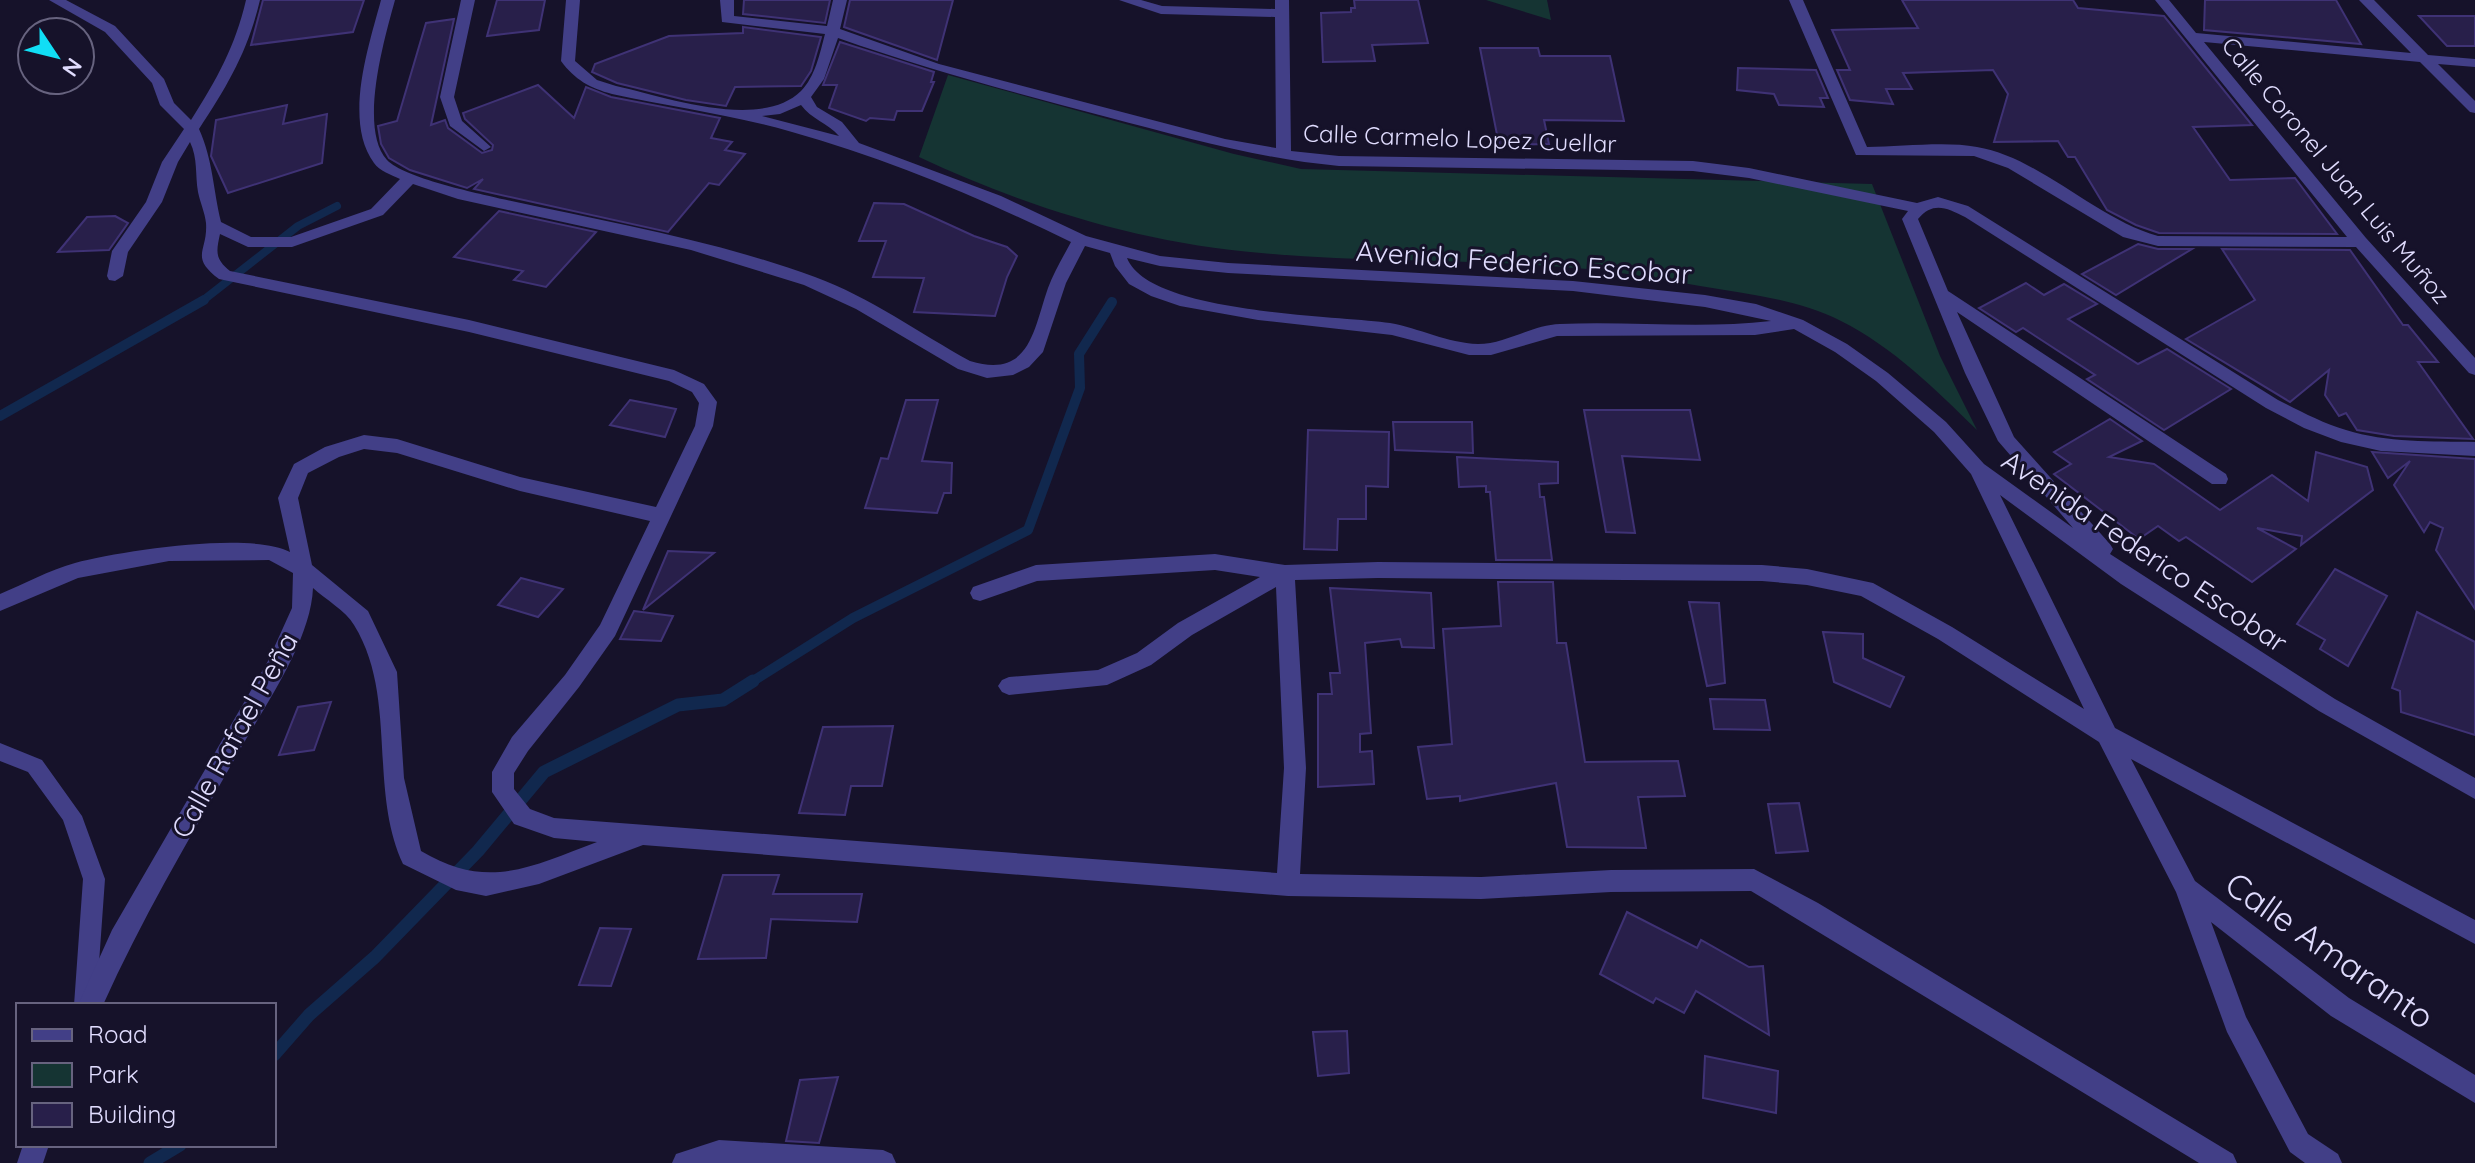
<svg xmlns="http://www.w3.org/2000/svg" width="2475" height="1163" font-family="Quicksand,sans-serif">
<rect width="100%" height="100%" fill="#16122a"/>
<!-- green -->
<g fill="#153433">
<polygon points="1486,0 1547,0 1551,20"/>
<path d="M 948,75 L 1234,154 L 1301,169 L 1872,184 L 1940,356 L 1977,430 C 1936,390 1893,347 1841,321 C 1797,299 1748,294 1700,286 C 1659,279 1617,271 1575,268 C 1470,258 1365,263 1261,253 C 1141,243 1028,208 919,157 Z"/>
</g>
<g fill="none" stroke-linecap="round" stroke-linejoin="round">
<!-- stream-far2 -->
<polyline stroke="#11284e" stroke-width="8" points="201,302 298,226 337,206"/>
<!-- stream-far1 -->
<g stroke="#11284e" stroke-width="10">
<polyline points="0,416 204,300"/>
<polyline points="750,683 853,618 1028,530 1080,388 1079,354 1112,302"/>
</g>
<!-- stream -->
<g stroke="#11284e" stroke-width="13">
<polyline points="274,1055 309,1015 375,957 478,851 544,772 678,705 723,700 753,681"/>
<polyline points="150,1163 180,1145"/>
</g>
</g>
<!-- building -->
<g fill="#281f4a" stroke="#3f3275" stroke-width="2">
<polygon points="263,0 364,0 353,32 251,45"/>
<polygon points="497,0 545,0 539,30 487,36"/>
<polygon points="744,0 830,0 825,23 743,14"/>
<polygon points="850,0 953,0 937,60 844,27"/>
<polygon points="1354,0 1418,0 1428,43 1372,45 1375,61 1323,62 1321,13 1351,12 1351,8 1355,8"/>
<polygon points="1902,0 2073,0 2078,8 2164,16 2252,125 2193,127 2230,180 2295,178 2337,234 2159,233 2136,225 2107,210 2075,157 2068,157 2058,141 1994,142 2008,94 1993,70 1903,73 1912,89 1886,89 1893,104 1850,100 1837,70 1850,70 1832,30 1918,28"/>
<polygon points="2205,0 2336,0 2361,44 2204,30"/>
<polygon points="2419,16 2475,16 2475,46 2447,46"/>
<polygon points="454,19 431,125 445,120 448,128 482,153 492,150 493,145 465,119 463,113 538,85 574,118 586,87 611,97 720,118 711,138 732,142 725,150 745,154 719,185 709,183 668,232 474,189 483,179 467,188 410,170 389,158 381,144 378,126 397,121 426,23"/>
<polygon points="743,27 821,37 811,71 801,86 735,87 726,106 686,100 617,83 592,72 595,64 669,36 743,33"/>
<polygon points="840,42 934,72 931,82 934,82 922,111 897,111 894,120 870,118 866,121 829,108 837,85 823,85"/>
<polygon points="1480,48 1538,48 1540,56 1610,56 1624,121 1544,120 1549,144 1499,145"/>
<polygon points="1738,68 1816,70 1828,98 1820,98 1824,107 1779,105 1774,94 1737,90"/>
<polygon points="287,105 283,124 327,114 322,163 228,193 211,156 216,120"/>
<polygon points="874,203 904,204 974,236 1007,247 1017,256 1007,277 995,316 914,312 924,278 873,277 886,241 859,241"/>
<polygon points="499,211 596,232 546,287 514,280 523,271 454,257"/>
<polygon points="115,216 128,223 109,250 58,252 87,217"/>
<polygon points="2138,244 2158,249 2192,249 2116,295 2082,274"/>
<polygon points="2222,249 2350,250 2403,325 2408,325 2438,362 2418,362 2473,439 2394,436 2357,430 2346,413 2339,416 2325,395 2329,370 2290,402 2186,339 2255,300"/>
<polygon points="2026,283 2044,295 2064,284 2097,304 2068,319 2138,364 2167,349 2231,389 2164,430 2087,379 2095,375 2023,328 2016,332 1979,308"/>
<polygon points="630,400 676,409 665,437 610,425"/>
<polygon points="906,400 938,400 922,461 952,463 951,493 944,493 937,513 865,508 881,458 888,459"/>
<polygon points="1584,410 1690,410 1700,460 1622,456 1635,533 1606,532"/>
<polygon points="2110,419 2142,441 2109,457 2154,464 2220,510 2272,475 2308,501 2316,452 2367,467 2373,490 2301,545 2302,536 2257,528 2296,549 2252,582 2186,537 2179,541 2158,526 2139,539 2054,474 2071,464 2054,452"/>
<polygon points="1393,422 1472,422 1473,453 1395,450"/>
<polygon points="1308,430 1389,432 1388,487 1366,486 1366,519 1338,519 1337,550 1304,549"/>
<polygon points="2372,452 2475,459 2475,609 2436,550 2443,528 2430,522 2424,532 2394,485 2410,461 2388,478"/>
<polygon points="1457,457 1558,462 1558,483 1539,484 1540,497 1544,497 1552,560 1496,560 1490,492 1486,492 1486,486 1459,487"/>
<polygon points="668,551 714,553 643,610"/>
<polygon points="2335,569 2387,596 2348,666 2320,649 2325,640 2297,624"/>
<polygon points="521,578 563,589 538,617 498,605"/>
<polygon points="1498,582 1553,582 1557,643 1566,643 1585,762 1678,761 1685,796 1638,797 1646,848 1567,847 1556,783 1460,801 1460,796 1427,799 1418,747 1452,744 1443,629 1501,626"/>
<polygon points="1330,588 1431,593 1434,648 1402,647 1400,639 1365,643 1371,733 1360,734 1360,752 1372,751 1374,784 1318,787 1318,694 1332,694 1330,673 1340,673"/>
<polygon points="1689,602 1719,603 1725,683 1707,686"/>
<polygon points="634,611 673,616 661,641 620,639"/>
<polygon points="2417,612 2475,642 2475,735 2401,712 2400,691 2392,688"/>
<polygon points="1823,632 1863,634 1863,658 1904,677 1890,707 1834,682"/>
<polygon points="1710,699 1765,700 1770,730 1714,729"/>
<polygon points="331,702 314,750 279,755 298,707"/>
<polygon points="893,726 882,786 851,786 845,815 799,813 823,727"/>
<polygon points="1799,803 1808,851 1776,853 1768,804"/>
<polygon points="723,875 779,875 773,894 862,894 857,922 771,919 766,958 698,959"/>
<polygon points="1627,912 1697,948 1701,940 1749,967 1763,966 1769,1035 1696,991 1684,1013 1656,998 1653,1003 1600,974"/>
<polygon points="600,928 631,929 611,986 579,985"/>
<polygon points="1347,1031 1349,1073 1318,1076 1313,1032"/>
<polygon points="1705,1056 1778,1071 1776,1113 1703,1098"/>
<polygon points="838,1077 819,1143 786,1141 800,1080"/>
</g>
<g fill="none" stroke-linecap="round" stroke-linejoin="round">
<!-- lane -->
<polygon fill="#423f87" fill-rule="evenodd" points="0,743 42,760 82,816 105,879 96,1005 74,1005 83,879 63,820 28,772 0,761"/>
<!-- street -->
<g fill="#423f87" fill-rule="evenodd">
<path d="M 49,0 L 66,0 L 115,26 L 164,79 L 174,103 L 191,120 C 217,79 235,47 246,0 L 260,0 C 248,51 228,85 199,129 C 213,160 213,189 221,222 L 251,237 L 291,237 L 371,209 L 400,179 C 392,175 379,171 374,163 C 343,121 369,45 381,0 L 395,0 C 385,37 358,128 387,160 C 404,178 477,193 502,199 C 607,222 714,240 815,277 C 870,297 919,333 970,361 C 1030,379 1033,331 1048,288 C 1054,272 1063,257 1071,242 C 981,198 888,159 792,132 C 734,115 672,107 612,94 C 590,88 575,80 561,61 L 566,0 L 580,0 L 575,61 L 597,80 L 616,86 C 666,97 760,131 801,91 C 815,77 820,53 825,34 L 722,22 L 720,0 L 734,0 L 734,16 L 827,26 L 833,0 L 847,0 L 840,29 L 939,64 L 1225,139 L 1276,148 L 1275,17 L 1161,14 L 1119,0 L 1141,0 L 1162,6 L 1275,9 L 1275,0 L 1289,0 L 1291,151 L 1339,156 L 1693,161 L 1749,168 L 1917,203 L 1938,197 L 1968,206 L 2278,400 C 2300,411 2322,423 2346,430 C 2387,443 2432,441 2475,442 L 2475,456 L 2381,451 L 2341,442 L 2304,428 L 2266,408 L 1965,217 C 1947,208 1933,201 1918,219 L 1948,291 L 2226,474 L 2228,479 L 2226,484 L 2212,484 L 1957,312 L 2014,437 L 2110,544 L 2113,549 L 2110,554 L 2335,699 L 2475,778 L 2475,799 L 2319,711 L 2121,584 L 2000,495 L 2115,728 L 2475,920 L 2475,944 L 2131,759 L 2195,881 L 2349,998 L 2475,1075 L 2475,1103 L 2331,1016 L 2211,922 L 2246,1017 L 2308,1134 L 2338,1154 L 2342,1163 L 2305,1163 L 2290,1152 L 2227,1032 L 2176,892 L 2099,742 L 1938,639 L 1861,596 L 1807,585 L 1762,581 L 1378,578 L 1295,580 L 1306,768 L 1300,874 L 1481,877 L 1611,870 L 1754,869 L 1818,903 L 2233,1154 L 2237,1163 L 2199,1163 L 1751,891 L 1611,892 L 1481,899 L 1288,896 L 643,845 L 539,884 L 486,896 L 456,890 L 403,864 C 368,789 398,696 354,625 C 346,611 325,599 313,588 C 311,641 264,707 238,753 C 191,836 142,918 103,1005 L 78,1005 L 112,930 L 268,661 L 292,608 L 293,573 L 269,560 L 169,561 L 78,578 L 0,611 L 0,594 C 24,584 49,570 75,563 C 121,551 250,531 290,552 L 278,498 L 294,464 L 325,447 L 364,435 L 397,439 L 520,477 L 656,507 L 695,426 L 699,403 L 692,392 L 669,381 L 469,332 L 219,279 C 189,256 208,252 206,223 C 205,213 200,202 198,192 C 195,174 198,159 190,142 L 178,162 L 162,202 L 128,252 L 123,276 L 115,281 L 109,280 L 107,276 L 112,251 L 146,202 L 162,162 L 184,129 L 160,105 L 152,83 L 105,32 ZM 838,38 C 926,69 1016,93 1107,117 C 1184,137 1260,159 1339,166 L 1693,171 L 1749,178 L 1908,211 L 1902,219 L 1965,373 L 1998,441 L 2073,528 L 1984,464 L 1946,422 L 1888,373 L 1847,344 L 1803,320 L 1756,304 L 1705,295 L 1573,281 L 1228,263 L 1160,256 L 1086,236 L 1001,196 L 859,143 L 842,122 L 817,107 L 811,97 L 824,79 ZM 801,105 C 811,119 828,123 839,136 L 762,116 L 780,114 ZM 413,184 L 458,199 L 691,250 L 804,285 L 856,309 L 958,369 L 987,378 L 1013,375 L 1029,367 L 1043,352 L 1066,283 L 1085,246 L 1110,253 L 1115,266 L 1129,284 L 1151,296 L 1180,306 L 1258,320 L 1392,335 L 1469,355 L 1491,355 L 1557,336 L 1755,335 L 1794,329 L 1835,352 L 1876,381 L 1934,432 L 1971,474 L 2084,709 L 1952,627 L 1873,583 L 1807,569 L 1762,565 L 1378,562 L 1285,565 L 1215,554 L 1036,565 L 973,587 L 970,593 L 973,599 L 980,601 L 1037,581 L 1215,570 L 1260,577 L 1178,623 L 1137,653 L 1098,670 L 1009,677 L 1002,680 L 998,686 L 1002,692 L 1009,695 L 1107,685 L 1151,665 L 1192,635 L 1276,587 L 1284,768 L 1277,873 L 554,818 L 530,809 L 514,789 L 514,773 L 528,751 L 579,687 L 615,636 L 713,426 L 717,402 L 704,384 L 674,370 L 469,320 L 230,271 C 215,259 216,252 220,234 L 248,247 L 292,247 L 383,215 ZM 1127,258 L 1160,266 L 1228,273 L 1573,291 L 1705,307 L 1771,321 C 1702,329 1630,321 1560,324 C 1531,325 1506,344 1478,344 C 1447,343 1419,328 1390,323 C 1335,315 1149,314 1127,258 ZM 364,449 L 397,453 L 520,491 L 650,521 L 600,625 L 565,675 L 512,737 L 492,772 L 492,792 L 514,824 L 554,838 L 597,842 C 530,867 488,891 421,851 L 404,778 L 397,672 L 368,611 L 312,565 L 298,498 L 308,473 L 339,457 Z"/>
<polygon points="461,0 475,0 454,97 462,121 491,147 484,151 450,126 440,97"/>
<path d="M 1789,0 L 1803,0 L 1867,147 C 1901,147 1944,141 1977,147 C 2039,157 2096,219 2158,236 L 2347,237 L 2155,0 L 2169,0 L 2196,33 L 2411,53 L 2359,0 L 2374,0 L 2428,55 L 2475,59 L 2475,67 L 2438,64 L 2475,101 L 2475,113 L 2470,112 L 2420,62 L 2204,42 L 2366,238 L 2475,358 L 2475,375 L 2469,373 L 2356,247 L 2158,246 L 2123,237 L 2008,168 L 1974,156 L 1856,155 Z"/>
<polygon points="719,1140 883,1150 892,1154 896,1163 672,1163 676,1154"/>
<polygon points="23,1145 49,1145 43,1163 17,1163"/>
</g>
</g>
<g text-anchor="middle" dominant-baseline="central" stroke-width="6" stroke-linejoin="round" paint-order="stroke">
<!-- far-street labels -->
<g font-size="24" fill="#e0dcfe" stroke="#16122a">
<text transform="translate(1460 138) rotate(2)">Calle Carmelo Lopez Cuellar</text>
<text transform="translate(2336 170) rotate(50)">Calle Coronel Juan Luis Muñoz</text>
</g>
<!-- street labels -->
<g font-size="28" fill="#e0dcfe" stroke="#16122a">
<text transform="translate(1524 262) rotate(4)">Avenida Federico Escobar</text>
<text transform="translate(2145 551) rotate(34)">Avenida Federico Escobar</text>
<text transform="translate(234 735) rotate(-61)">Calle Rafael Peña</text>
</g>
<!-- near-street labels -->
<g font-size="34" fill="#e0dcfe" stroke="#16122a">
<text transform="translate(2330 950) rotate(35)">Calle Amaranto</text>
</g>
</g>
<!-- legend -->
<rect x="16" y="1003" width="260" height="144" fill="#16122a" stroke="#67637f" stroke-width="2"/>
<rect x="32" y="1029" width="40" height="12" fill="#423f87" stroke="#67637f" stroke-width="2"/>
<text x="88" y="1043" font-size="24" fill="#e0dcfe">Road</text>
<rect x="32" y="1063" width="40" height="24" fill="#153433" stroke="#67637f" stroke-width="2"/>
<text x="88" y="1083" font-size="24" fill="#e0dcfe">Park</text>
<rect x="32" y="1103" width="40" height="24" fill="#281f4a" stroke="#67637f" stroke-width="2"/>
<text x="88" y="1123" font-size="24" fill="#e0dcfe">Building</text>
<!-- north arrow -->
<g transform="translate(56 56) rotate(125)"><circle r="38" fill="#16122a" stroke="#67637f" stroke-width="2"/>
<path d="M0-6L14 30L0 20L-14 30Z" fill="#11def5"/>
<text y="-12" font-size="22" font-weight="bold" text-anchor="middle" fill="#e0dcfe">N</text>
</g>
</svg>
